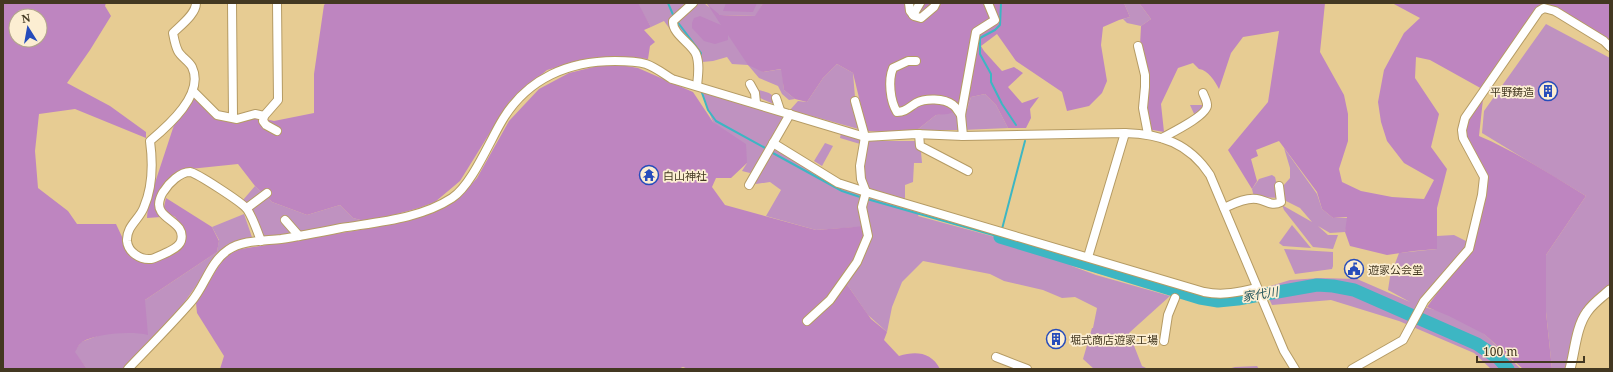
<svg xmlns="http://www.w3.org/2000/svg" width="1613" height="372" font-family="'Noto Serif','Noto Sans JP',serif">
<rect width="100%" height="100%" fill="#e7cc93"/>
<!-- green -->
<g fill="#bf92c0" fill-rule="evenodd">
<polygon points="637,3 704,3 710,8 706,3 763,3 756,16 720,15 715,13 763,72 782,69 784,90 795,99 789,100 782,94 778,86 759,78 748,65 732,64 727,57 713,61 702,62 675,29 672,32 664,21 651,27"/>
<polygon points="1124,3 1139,3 1151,19 1141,26 1127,23 1123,19 1130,17"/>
<polygon points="1546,24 1610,58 1610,290 1584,314 1566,369 1552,369 1546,312 1546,255 1586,196 1482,133 1484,111"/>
<polygon points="837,64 853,73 855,97 862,130 790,110 798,101 807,102 823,78"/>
<polygon points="756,89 769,93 776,98 776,105 760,98"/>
<path d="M 701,92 L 785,116 L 772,142 L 822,174 L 866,192 C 864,178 858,153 869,141 L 920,141 L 922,163 L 914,163 L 913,182 L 905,185 L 905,202 L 1217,296 L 1252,290 L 1254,301 L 1217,304 L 1190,300 L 1069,265 L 1096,275 L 1170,296 L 1129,333 L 1142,366 L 1148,369 L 1094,369 L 1083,359 L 1092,328 L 1093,328 L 1097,308 L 1075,297 L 1062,298 L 1043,290 L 1004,281 L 990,274 L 923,261 L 902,282 L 892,307 L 887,332 L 868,315 L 846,283 L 859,227 L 816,230 L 766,216 L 781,190 L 770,182 L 749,185 L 756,172 L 750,173 L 742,171 L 747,163 L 713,122 ZM 891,206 L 991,233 L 999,238 L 918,216 L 919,214 Z"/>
<polygon points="985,94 996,105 1008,128 963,130 963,110 967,109 971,97"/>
<polygon points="1190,105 1207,105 1195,116"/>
<polygon points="957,111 958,116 958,130 917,130 936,115"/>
<polygon points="841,133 861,139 860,144 840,138"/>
<polygon points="825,143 833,146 822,166 814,161"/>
<polygon points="1284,148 1317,194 1322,209 1333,218 1349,218 1345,232 1330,233 1318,226 1328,235 1338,235 1333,249 1313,247 1284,210 1282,205 1312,222 1300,208 1284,200 1283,186 1290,178 1290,168"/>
<polygon points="1272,175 1275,177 1280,198 1254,197 1252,189 1259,179"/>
<polygon points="255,186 272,202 307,215 340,205 353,218 368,222 264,237 250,208 243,200"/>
<polygon points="244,214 253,240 218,255 179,310 123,369 87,369 74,352 81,342 100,335 145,300 217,252 219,240 212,227"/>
<polygon points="1292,225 1311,248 1283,246 1279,243"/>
<polygon points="1454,235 1470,243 1420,306 1443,312 1479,329 1521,369 1491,369 1474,353 1399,321 1331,300 1272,305 1264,288 1290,280 1320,278 1357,279 1410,302 1388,290 1390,277 1399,253 1437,249 1437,236"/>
<polygon points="1284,249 1333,252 1333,266 1332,269 1295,274"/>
<polygon points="1257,366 1259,369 1228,369 1235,367"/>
</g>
<!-- forest -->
<g fill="#be85c0" fill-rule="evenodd">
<path d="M 3,3 L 106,3 L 105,6 L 111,16 L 90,50 L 67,83 L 110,106 L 146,132 L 146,138 L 75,109 L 39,114 L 35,151 L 38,188 L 68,211 L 77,224 L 116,224 L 132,258 L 152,263 L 178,252 L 185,241 L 185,230 L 175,217 L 163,211 L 166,198 L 212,227 L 219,241 L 217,252 L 145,300 L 148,335 C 132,331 98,333 82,342 C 79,344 77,349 75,352 L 87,369 L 3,369 ZM 16,16 L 40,16 L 40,40 L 16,40 Z"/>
<polygon points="326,3 638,3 651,27 644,30 655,42 650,46 648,59 626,57 590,58 547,70 509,102 460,181 435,202 419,208 368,222 353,218 340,205 307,215 272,202 255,186 238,164 180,170 163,187 161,217 147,218 148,204 175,122 193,96 213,115 256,117 274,121 314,113 314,74 324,5"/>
<polygon points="726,3 757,3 753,12 751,12 723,11"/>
<polygon points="763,3 1124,3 1130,17 1119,20 1103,27 1101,45 1107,81 1102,93 1089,106 1067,111 1062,92 1016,61 997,34 981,46 984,51 1002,71 1014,67 1023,73 1008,87 1022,103 1039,97 1030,109 1031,118 1026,128 1008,128 996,105 985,94 971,97 967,108 948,114 936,115 917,130 882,132 867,131 853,73 837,64 823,78 807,102 795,99 784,90 781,69 763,72 748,65 728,35 728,40 715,44 704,41 692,28 692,23 694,18 700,16 721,25 708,5 720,15 755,16"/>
<path d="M 1139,3 L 1325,3 L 1320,52 L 1344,95 L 1348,114 L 1348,141 L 1339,169 L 1342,182 L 1361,191 L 1392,197 L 1424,199 L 1434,180 L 1404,163 L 1387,141 L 1381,122 L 1378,102 L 1384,70 L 1404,33 L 1420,18 L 1392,3 L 1610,3 L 1610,47 L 1555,11 L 1539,11 L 1484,90 L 1479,136 C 1517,152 1551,175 1586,196 L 1546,255 L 1546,312 L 1552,369 L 1523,369 L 1484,334 L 1449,316 L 1427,307 L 1469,249 L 1482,173 L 1465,143 L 1465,118 L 1484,90 L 1430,60 L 1416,57 L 1415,78 L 1439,114 L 1431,147 L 1447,169 L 1437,208 L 1437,249 L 1414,251 L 1387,255 L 1350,246 L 1345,232 L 1347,217 L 1333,218 L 1322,209 L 1317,192 L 1279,141 L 1256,150 L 1258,156 L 1251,159 L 1257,181 L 1252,189 L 1228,150 L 1268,102 L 1279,31 L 1243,37 L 1231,53 L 1219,89 C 1215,81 1208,70 1199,69 L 1193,63 L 1178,68 L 1161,104 L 1164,132 L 1147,129 L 1140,45 L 1141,26 L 1151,19 Z"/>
<path d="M 610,63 L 638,68 L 693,92 L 713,122 L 746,144 L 747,163 L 731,178 L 716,178 L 712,187 L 725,205 L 816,230 L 866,226 L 866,244 L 822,307 L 803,324 L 811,320 L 846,283 L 871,319 L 887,332 L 884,340 L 899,356 C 916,351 931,352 940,369 L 688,369 L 683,367 L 678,369 L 220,369 L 224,356 L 197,313 L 196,303 L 226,254 L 241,249 L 365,229 L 436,210 L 460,197 L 477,178 L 509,121 L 539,89 L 569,73 Z"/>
</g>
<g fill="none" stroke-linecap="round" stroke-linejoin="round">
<!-- stream -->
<g stroke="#3db6c3" stroke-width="2">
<polyline points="668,3 674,17"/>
<polyline points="1001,3 1000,25 995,30 980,38 980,54 991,74 991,82 1002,104 1016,125"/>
<polyline points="676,20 701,53 700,57"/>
<polyline points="701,90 708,110 716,121 767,149"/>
<polyline points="771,152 842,191 863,198"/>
<polyline points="867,199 1000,237 1001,233"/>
<polyline points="1002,229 1025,141"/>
</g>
<!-- river -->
<polyline stroke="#3db6c3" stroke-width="13" points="1000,237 1200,298 1218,301 1238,299 1317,285 1333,286 1354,290 1477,344 1498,358 1508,369"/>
<!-- minor casing -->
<g stroke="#b59b64" stroke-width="10">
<g id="minor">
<path d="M 196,3 C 196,14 181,25 173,33 C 174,38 175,45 178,51 C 181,57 189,61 192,67 C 205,94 168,126 150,141 C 153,163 153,186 144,207 C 140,219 126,226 127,241 C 128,252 140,260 151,259 C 156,258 163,254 168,252 C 173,249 179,247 181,241 C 187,220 153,220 160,199 C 161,196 162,193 164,191 C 169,183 180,172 190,172 C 197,173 241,202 246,208 C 251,213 258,233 261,241"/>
<polyline points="232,3 233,117"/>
<polyline points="277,3 278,100 264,116 263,121 266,125 277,131"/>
<path d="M 693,3 L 673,21 C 672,34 691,43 696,54 C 700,64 698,76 697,86"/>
<polyline points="909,3 910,11 914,16 921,18 934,7 936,3"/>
<polyline points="913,15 920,3"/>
<polyline points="1138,46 1145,75 1145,87 1143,108 1148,134"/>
<path d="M 916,61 L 908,61 L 893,68 C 888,80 890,101 897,112 C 906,112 909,107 916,103 C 925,98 944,98 953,105 C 956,107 958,111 961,115"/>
<polyline points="750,84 755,93 756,103"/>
<polyline points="193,91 217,115 237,119 255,114 264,116"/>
<polyline points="776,98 780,110"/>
<polyline points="919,134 920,146 968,171"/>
<polyline points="963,136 961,115 976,32 995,20 988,3"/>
<path d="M 1162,138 C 1171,133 1208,115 1207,105 C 1207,101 1204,96 1203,93"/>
<path d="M 773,143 L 838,183 L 866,192 L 1204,292 C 1224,296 1237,292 1257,288"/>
<polyline points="749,185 790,114"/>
<polyline points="247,208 267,193"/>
<path d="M 1224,208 C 1233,204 1246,197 1257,199 C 1266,200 1271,207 1281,202 L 1279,186"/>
<polyline points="285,220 299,236"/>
<polyline points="1088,257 1125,133"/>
<polyline points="807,321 830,300 857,262 868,236 862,207 866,192 861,179 860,166 865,137 855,101"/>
<polyline points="1164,341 1168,315 1175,298"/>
<polyline points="996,357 1027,369"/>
<path d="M 128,369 C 149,347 171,325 191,302 C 205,286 210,262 228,250 C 242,240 264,241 281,239 C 301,236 321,232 341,228 C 377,222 420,219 452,198 C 472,185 490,140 503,119 C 528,78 569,61 615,61 C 625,61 636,61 646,64 C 655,67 664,74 672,79 L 865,137 L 916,134 L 963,136 L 1125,133 C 1161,134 1189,143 1210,175 L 1284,351 L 1295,369"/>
<polyline points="1352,369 1403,340 1424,301 1469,249 1482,195 1484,177 1463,138 1462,130 1465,118 1539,11 1544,8 1555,11 1604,41 1610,47"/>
</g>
</g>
<!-- tertiary casing -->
<g stroke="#b59b64" stroke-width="11">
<path id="tertiary" d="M 1570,369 C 1575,351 1576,327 1587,312 C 1593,303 1602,297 1610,290"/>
</g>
<!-- minor -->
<use href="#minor" stroke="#fff" stroke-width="8"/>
<!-- tertiary -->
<use href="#tertiary" stroke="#fff" stroke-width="9"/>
</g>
<!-- icons -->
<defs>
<g id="building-ring" transform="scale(1)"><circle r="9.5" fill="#fceed2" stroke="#264cbb" stroke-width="1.5"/><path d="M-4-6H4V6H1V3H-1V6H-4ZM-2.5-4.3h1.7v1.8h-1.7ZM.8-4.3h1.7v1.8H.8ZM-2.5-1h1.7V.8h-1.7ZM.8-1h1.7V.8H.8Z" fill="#264cbb"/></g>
<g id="temple-ring" transform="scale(1)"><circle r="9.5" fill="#fceed2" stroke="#264cbb" stroke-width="1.5"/><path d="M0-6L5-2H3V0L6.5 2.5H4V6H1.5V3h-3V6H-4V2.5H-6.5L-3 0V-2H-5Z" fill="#264cbb"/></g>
<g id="civic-ring" transform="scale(1)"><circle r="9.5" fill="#fceed2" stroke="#264cbb" stroke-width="1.5"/><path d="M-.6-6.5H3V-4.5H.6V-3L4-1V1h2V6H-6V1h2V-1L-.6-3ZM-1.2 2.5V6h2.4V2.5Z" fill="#264cbb"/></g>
</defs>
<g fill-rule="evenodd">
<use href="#building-ring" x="1548" y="91"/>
<use href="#temple-ring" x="649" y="175"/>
<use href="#civic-ring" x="1354" y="269"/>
<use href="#building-ring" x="1056" y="339"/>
</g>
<g text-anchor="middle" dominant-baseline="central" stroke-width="3.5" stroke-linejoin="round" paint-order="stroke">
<!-- poi labels -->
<g font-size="11" fill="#433821" stroke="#fceed2" text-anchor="start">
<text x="1534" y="91" text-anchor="end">平野鋳造</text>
<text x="663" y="175">白山神社</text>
<text x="1368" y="269">遊家公会堂</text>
<text x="1070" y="339">堀式商店遊家工場</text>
</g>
<!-- water labels -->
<g font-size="12" font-style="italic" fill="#24565c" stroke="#fceed2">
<text transform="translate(1260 294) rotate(-9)">家代川</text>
</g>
</g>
<!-- border -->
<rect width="1613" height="372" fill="none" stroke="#433821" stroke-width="8"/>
<!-- north arrow -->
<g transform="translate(28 28) rotate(349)"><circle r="19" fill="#fceed2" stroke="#b2a58b"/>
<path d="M0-3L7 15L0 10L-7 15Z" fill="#264cbb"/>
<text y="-6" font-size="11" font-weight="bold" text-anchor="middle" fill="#433821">N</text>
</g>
<!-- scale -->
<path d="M1477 356v6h107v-6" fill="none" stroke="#433821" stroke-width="2"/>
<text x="1483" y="356" font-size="12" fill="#433821" stroke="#fceed2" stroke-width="3" paint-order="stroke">100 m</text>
</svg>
